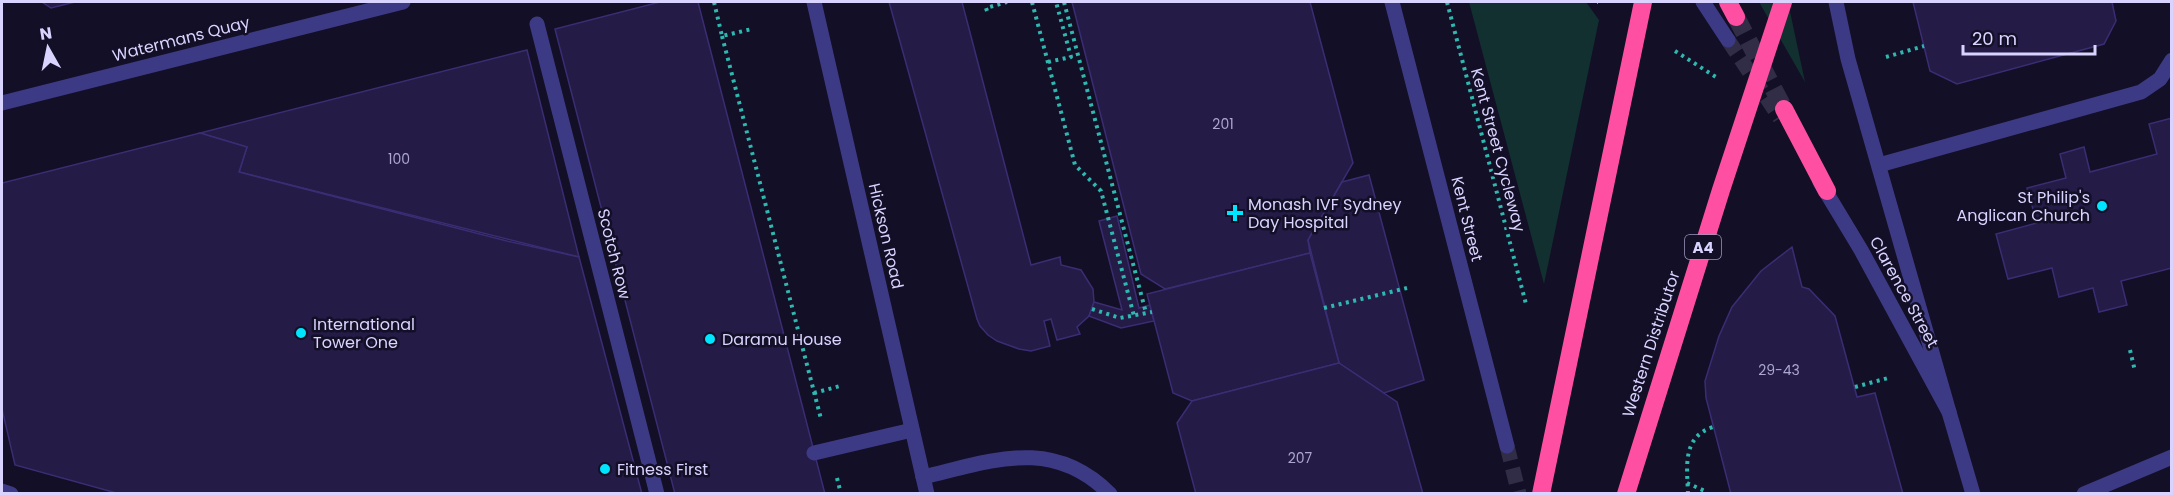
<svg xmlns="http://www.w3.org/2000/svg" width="2173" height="495" font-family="Poppins,sans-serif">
<rect width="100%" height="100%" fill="#130f26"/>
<!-- green -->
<g fill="#12302f">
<polygon points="1469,2 1586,2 1599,20 1544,284"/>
<polygon points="1759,2 1788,2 1805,82"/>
</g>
<!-- building -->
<g fill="#241b47" stroke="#3b2d73" stroke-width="1.5">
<polygon points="42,2 75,2 51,8"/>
<polygon points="660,2 698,2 825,494 675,494 555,29"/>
<polygon points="889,2 962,2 1031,265 1060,257 1061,265 1081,270 1093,289 1094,302 1089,316 1077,327 1080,334 1057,340 1051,319 1044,321 1050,346 1031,351 1019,349 997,341 988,335 980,326 977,319"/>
<polygon points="1072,2 1310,2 1353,163 1308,240 1310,253 1165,289 1141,274"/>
<polygon points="1913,2 2112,2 2116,21 2104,44 1957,84 1930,71"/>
<polygon points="527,50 579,257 239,172 247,147 200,133"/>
<polygon points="2172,118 2172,268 2121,281 2127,305 2099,312 2093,288 2059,297 2052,268 2008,279 1996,234 2037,223 2027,188 2066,178 2060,154 2084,147 2090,172 2157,154 2149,124"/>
<polygon points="200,133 247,147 239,172 507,241 579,257 642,494 120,494 15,465 2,409 2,183"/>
<polygon points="1369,175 1424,380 1384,393 1339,363 1308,240 1342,182"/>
<polygon points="1117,216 1139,308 1150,305 1154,321 1121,328 1089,316 1094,302 1122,310 1099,221"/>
<polygon points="1792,247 1802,287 1809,289 1835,316 1857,397 1875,393 1903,494 1731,494 1706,398 1705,381 1719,336 1732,307 1761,271"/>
<polygon points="1310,253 1339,363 1192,401 1173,393 1147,294"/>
<polygon points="1339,363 1397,402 1423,494 1196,494 1177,423 1192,401"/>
</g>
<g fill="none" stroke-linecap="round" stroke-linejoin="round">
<!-- minor-tunnel -->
<polyline stroke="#312d47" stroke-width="15" stroke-dasharray="15 8" stroke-linecap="butt" points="1507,446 1519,494"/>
<!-- tertiary-tunnel -->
<polyline stroke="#312d47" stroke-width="15" stroke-dasharray="15 8" stroke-linecap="butt" points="1728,40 1780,118"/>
<!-- motorway-tunnel -->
<polyline stroke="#312d47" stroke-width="18" stroke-dasharray="18 9" stroke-linecap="butt" points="1736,17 1784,109"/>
<!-- path -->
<g stroke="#2fb8b0" stroke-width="4" stroke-dasharray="3 4.5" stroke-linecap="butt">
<polyline points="714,2 722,36 752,29"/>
<polyline points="1032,2 1075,165 1101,191 1134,316"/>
<polyline points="1064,2 1146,313"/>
<polyline points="1447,2 1526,304"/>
<polyline points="1597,2 1598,2"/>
<polyline points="987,11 986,8 1007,2"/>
<polyline points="722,36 821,419"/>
<polyline points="1675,51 1716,77"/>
<polyline points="1886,57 1924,46"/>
<polyline points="1048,62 1071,57 1056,2"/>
<polyline points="1324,308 1407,288"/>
<polyline points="1092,309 1120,318 1152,312"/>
<polyline points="2130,350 2135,371"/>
<polyline points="1855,387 1888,378"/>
<polyline points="814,393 840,386"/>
<polyline points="837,478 841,494"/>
<polyline points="1687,483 1705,491 1707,494"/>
<path d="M 1688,494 C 1687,466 1682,437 1713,427"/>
</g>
<!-- service -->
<g stroke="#3d3a85" stroke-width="15">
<polyline points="1879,165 2141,92 2160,79 2172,60"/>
<polyline points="814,453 912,430"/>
</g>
<!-- pedestrian -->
<g stroke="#3d3a85" stroke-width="15">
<polyline points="537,24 657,494"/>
<polyline points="2,491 11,494"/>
</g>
<!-- minor -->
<g stroke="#3d3a85" stroke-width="15">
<polyline points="1392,2 1507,446"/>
<polyline points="2,103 403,2"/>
<path d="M 923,477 C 992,461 1052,436 1110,494"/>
<polyline points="2084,494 2172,457"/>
</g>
<!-- tertiary -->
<g stroke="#3d3a85" stroke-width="15">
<polyline points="814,2 927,494"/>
<polyline points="1703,2 1728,40"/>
<polyline points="1836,2 1848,59 1949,412"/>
<polyline points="1820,182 1861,250 1949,412 1973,494"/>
</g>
<!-- motorway -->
<g stroke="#ff4fa3" stroke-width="18">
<polyline points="1728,2 1736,17"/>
<polyline points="1784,109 1827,191"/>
</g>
<!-- motorway-bridge -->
<g stroke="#ff4fa3" stroke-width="18">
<polyline points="1541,494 1643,2"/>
<polyline points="1626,494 1721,190 1783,2"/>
</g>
</g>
<!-- markers -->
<g fill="#00e5ff" stroke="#130f26" stroke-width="2">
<circle cx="2102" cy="206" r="6"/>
<path d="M1232 204h6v6h6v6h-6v6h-6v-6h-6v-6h6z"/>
<circle cx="301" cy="333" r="6"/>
<circle cx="710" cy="339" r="6"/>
<circle cx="605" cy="469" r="6"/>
</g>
<g text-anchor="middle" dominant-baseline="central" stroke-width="5" stroke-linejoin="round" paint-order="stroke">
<!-- number labels -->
<g font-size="14" fill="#aca6d1">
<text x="1223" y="124">201</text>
<text x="399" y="159">100</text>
<text x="1779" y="370">29-43</text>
<text x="1300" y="458">207</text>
</g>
<!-- shield labels -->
<rect fill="#130f26" stroke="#9e99be" stroke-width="1.5" x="1685" y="235" width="36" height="24" rx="4.5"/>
<g font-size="15" font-weight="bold" fill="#d9d4ff">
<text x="1703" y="247">A4</text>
</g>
<!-- street labels -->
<g font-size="16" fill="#d9d4ff" stroke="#130f26">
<text transform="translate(181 39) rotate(-14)">Watermans Quay</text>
<text transform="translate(1498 150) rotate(75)">Kent Street Cycleway</text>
<text transform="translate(1467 219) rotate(76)">Kent Street</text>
<text transform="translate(886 236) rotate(77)">Hickson Road</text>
<text transform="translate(614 254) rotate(76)">Scotch Row</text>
<text transform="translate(1904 292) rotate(61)">Clarence Street</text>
<text transform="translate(1651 344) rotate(-72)">Western Distributor</text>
</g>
<!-- poi labels -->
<g font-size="16" fill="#d9d4ff" stroke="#130f26" text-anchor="start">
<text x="2090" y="197" text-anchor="end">St Philip's<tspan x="2090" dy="18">Anglican Church</tspan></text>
<text x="1248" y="204">Monash IVF Sydney<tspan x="1248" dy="18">Day Hospital</tspan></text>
<text x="313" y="324">International<tspan x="313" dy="18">Tower One</tspan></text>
<text x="722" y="339">Daramu House</text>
<text x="617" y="469">Fitness First</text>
</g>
</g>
<!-- border -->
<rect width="2173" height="495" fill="none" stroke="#d9d4ff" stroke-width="6"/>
<!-- north arrow -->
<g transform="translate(48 48) rotate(351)" stroke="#130f26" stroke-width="4.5" paint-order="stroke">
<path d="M0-4.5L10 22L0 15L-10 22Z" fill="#d9d4ff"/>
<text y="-9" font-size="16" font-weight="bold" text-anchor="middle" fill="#d9d4ff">N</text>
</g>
<!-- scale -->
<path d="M1963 45v9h132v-9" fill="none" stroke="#d9d4ff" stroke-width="3"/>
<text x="1972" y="45" font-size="18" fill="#d9d4ff" stroke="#130f26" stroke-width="4.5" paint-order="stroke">20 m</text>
</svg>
